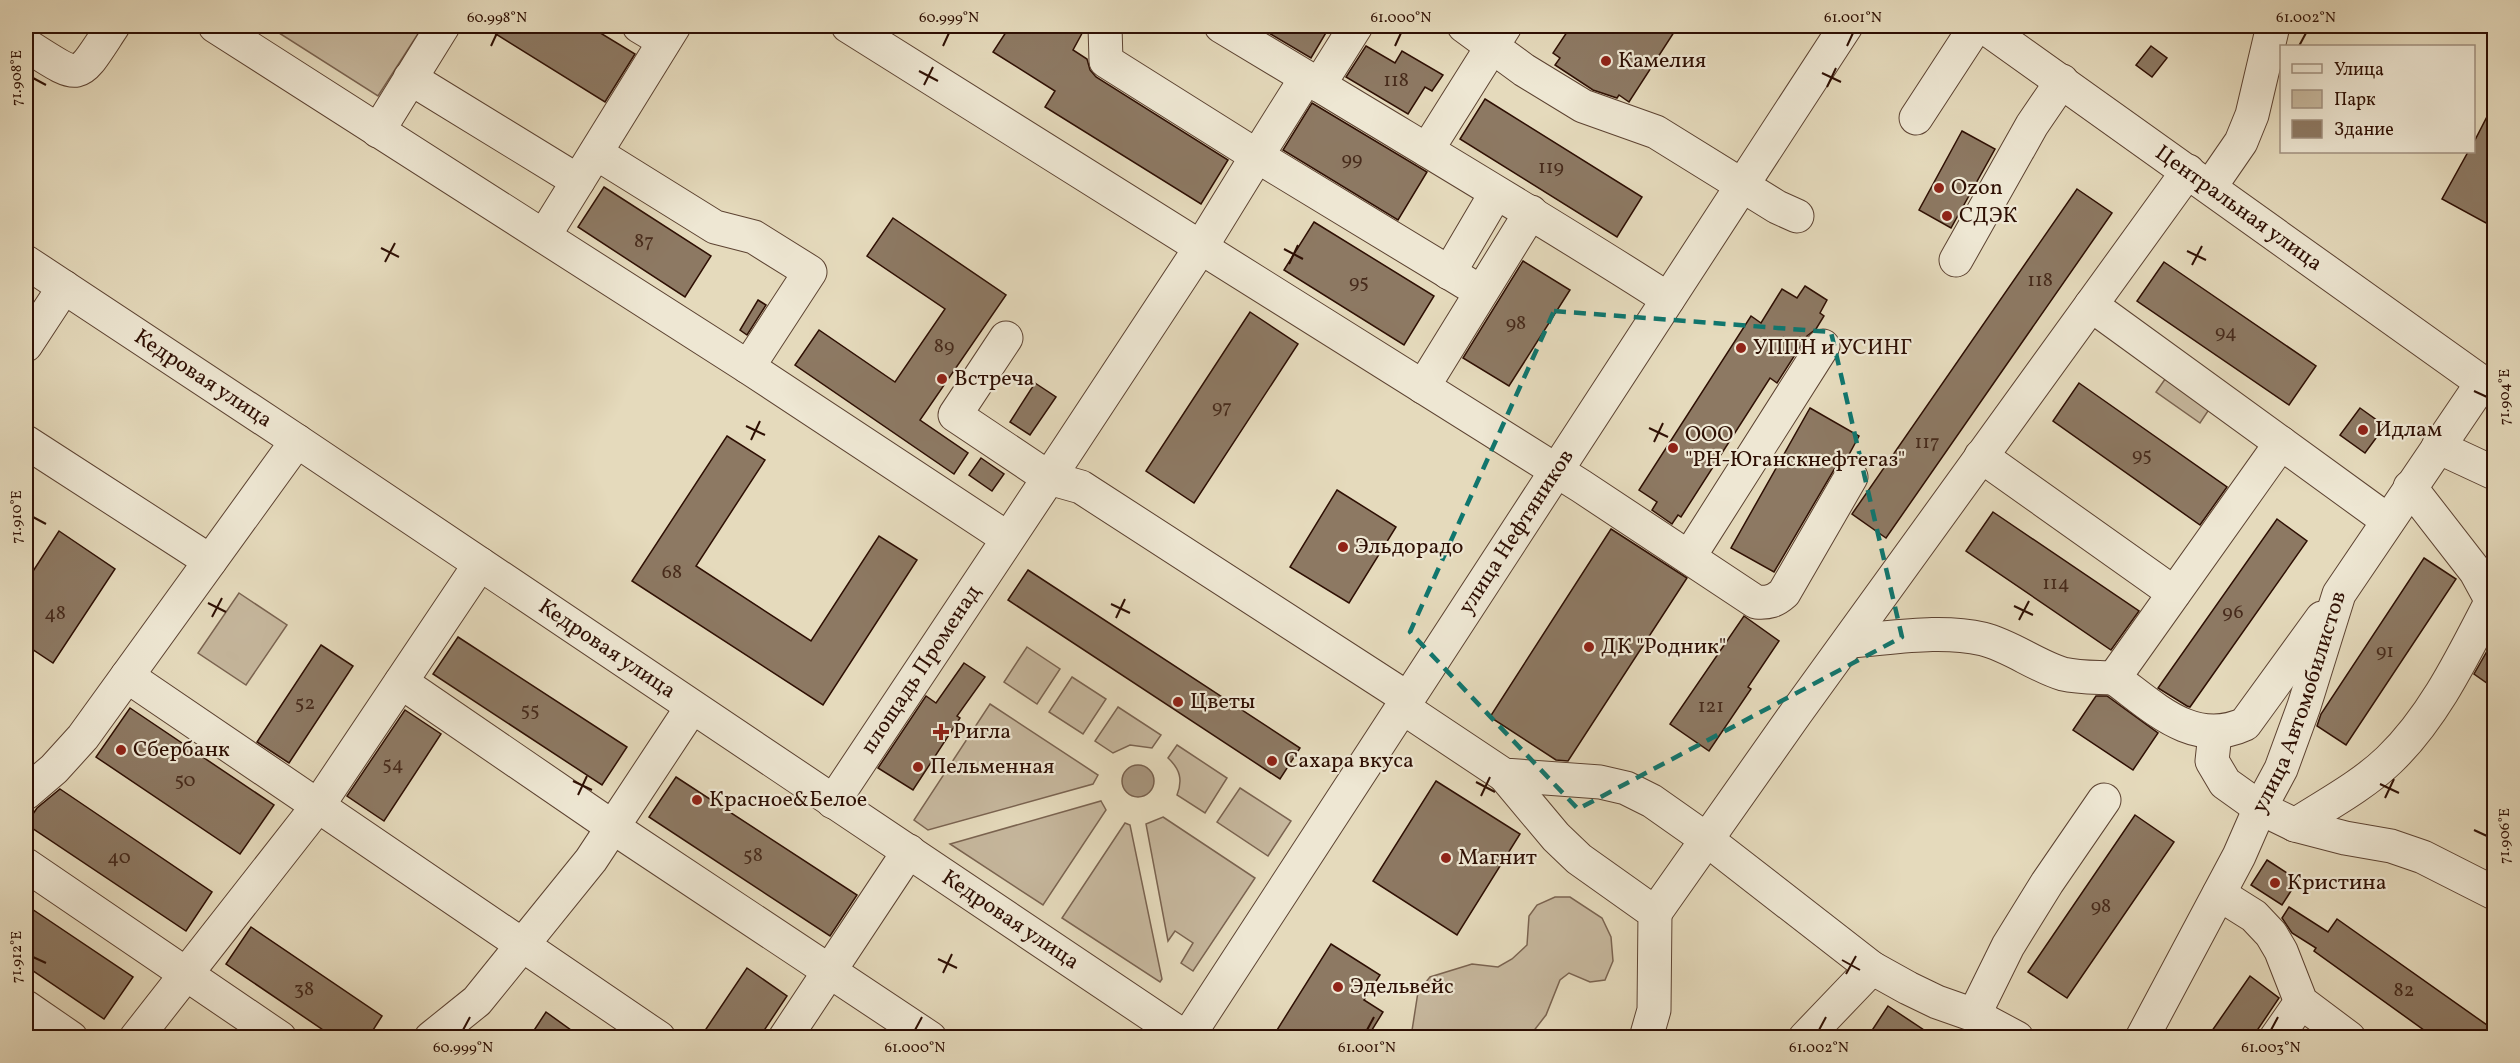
<svg xmlns="http://www.w3.org/2000/svg" width="2520" height="1063" font-family="Vollkorn,serif">
<rect width="100%" height="100%" fill="#e5dabc"/>
<filter id="stains"><feTurbulence type="fractalNoise" baseFrequency=".00333" numOctaves="4"/><feColorMatrix values="0 0 0 0 .2 0 0 0 0 .09 0 0 0 0 .02 0 0 0 .5 -.17"/></filter>
<radialGradient id="worn" r=".72"><stop offset=".6" stop-color="#630" stop-opacity="0"/><stop offset="1" stop-color="#630" stop-opacity=".3"/></radialGradient>
<!-- green -->
<g fill="#c6b79d" stroke="#7a6350" stroke-width="1.5">
<polygon points="268,26 423,26 378,96"/>
<polygon points="2170,372 2214,402 2200,423 2156,392"/>
<polygon points="239,593 287,625 246,685 198,653"/>
<polygon points="1027,647 1060,669 1037,704 1004,682"/>
<polygon points="1072,677 1106,699 1083,734 1049,712"/>
<polygon points="990,704 1098,775 1093,784 928,830 914,820"/>
<polygon points="1118,707 1161,735 1152,748 1130,745 1113,753 1095,741"/>
<path d="M 1177,745 L 1227,778 L 1205,813 L 1177,795 C 1183,780 1180,769 1168,758 Z"/>
<polygon points="1240,788 1291,821 1268,856 1217,822"/>
<polygon points="1101,801 1106,810 1043,905 950,844"/>
<polygon points="1163,817 1255,878 1193,971 1181,963 1193,943 1175,931 1168,941 1146,824"/>
<polygon points="1125,823 1130,825 1162,979 1160,982 1062,918"/>
<polygon points="1555,897 1570,897 1602,918 1611,937 1613,961 1605,980 1590,982 1569,973 1560,980 1546,1015 1529,1037 1411,1037 1418,992 1430,977 1472,964 1498,967 1512,959 1527,945 1529,916 1537,905"/>
</g>
<!-- water -->
<circle fill="#a7957d" stroke="#775f4c" stroke-width="1.5" cx="1138" cy="781" r="16"/>
<!-- building -->
<g fill="#8d7963" stroke="#2e0f03" stroke-width="1.5">
<polygon points="483,26 589,26 635,54 605,102"/>
<polygon points="1010,26 1086,26 1073,50 1087,59 1090,70 1096,77 1228,160 1201,204 1045,107 1055,91 993,52"/>
<polygon points="1257,26 1330,26 1311,58"/>
<polygon points="1571,26 1678,26 1629,102 1619,95 1617,98 1593,90 1555,65 1560,58 1553,53"/>
<polygon points="1366,46 1395,63 1402,51 1443,75 1432,91 1425,87 1408,114 1346,77"/>
<polygon points="2151,46 2167,58 2152,77 2136,65"/>
<polygon points="1485,99 1642,197 1617,237 1460,139"/>
<polygon points="1312,103 1427,172 1398,220 1283,150"/>
<polygon points="2494,103 2494,208 2486,223 2442,199 2468,152 2474,152 2474,142"/>
<polygon points="1962,131 1995,149 1951,228 1919,210"/>
<polygon points="604,187 711,256 685,297 578,227"/>
<polygon points="2077,189 2112,213 1886,538 1852,514"/>
<polygon points="893,218 1006,295 920,420 968,453 954,474 795,365 819,330 895,382 945,309 867,256"/>
<polygon points="1314,222 1434,296 1404,345 1284,270"/>
<polygon points="1523,261 1570,290 1509,386 1463,358"/>
<polygon points="2164,262 2316,366 2289,405 2137,301"/>
<polygon points="1805,286 1827,300 1820,313 1824,316 1816,329 1807,336 1777,383 1770,378 1681,517 1678,515 1672,524 1652,510 1657,502 1639,490 1751,316 1761,323 1782,289 1797,298"/>
<polygon points="758,300 766,305 747,335 740,330"/>
<polygon points="1250,312 1298,344 1194,503 1146,471"/>
<polygon points="1035,383 1056,397 1030,435 1010,422"/>
<polygon points="2079,383 2227,487 2200,525 2053,421"/>
<polygon points="1810,408 1859,436 1846,460 1835,468 1774,572 1731,548"/>
<polygon points="2360,408 2385,426 2365,453 2340,435"/>
<polygon points="727,436 765,460 696,566 811,641 879,536 917,560 823,705 632,581"/>
<polygon points="981,458 1004,474 992,491 969,475"/>
<polygon points="1337,490 1396,527 1349,603 1290,567"/>
<polygon points="1993,512 2139,611 2111,650 1966,551"/>
<polygon points="2277,519 2307,541 2190,707 2187,706 2158,688"/>
<polygon points="1611,529 1687,578 1568,761 1556,760 1490,717"/>
<polygon points="59,531 115,569 53,663 26,645 26,582"/>
<polygon points="2424,558 2456,579 2346,745 2317,726 2321,714"/>
<polygon points="1028,570 1300,748 1280,779 1008,600"/>
<polygon points="1744,616 1779,641 1748,687 1751,689 1709,751 1670,724"/>
<polygon points="458,637 627,747 602,785 433,674"/>
<polygon points="2494,639 2494,688 2474,674"/>
<polygon points="321,645 353,666 289,763 257,742"/>
<polygon points="964,663 985,677 957,716 960,718 913,790 878,768 926,696 936,703"/>
<polygon points="2096,696 2107,696 2158,733 2133,770 2073,730"/>
<polygon points="130,708 274,805 240,854 96,757"/>
<polygon points="405,710 441,734 384,821 347,796"/>
<polygon points="676,777 857,895 830,936 649,817"/>
<polygon points="1436,781 1520,834 1457,935 1373,881"/>
<polygon points="60,789 212,892 186,931 26,824 37,808"/>
<polygon points="2135,815 2174,842 2067,998 2028,972"/>
<polygon points="2267,860 2298,880 2282,905 2251,885"/>
<polygon points="26,905 133,977 104,1019 26,966"/>
<polygon points="2289,907 2328,932 2337,919 2494,1030 2494,1038 2435,1038 2314,951 2316,948 2292,933 2282,918"/>
<polygon points="251,927 382,1016 368,1038 335,1038 226,964"/>
<polygon points="1331,944 1380,975 1364,1000 1383,1012 1367,1038 1272,1038"/>
<polygon points="747,968 787,996 759,1038 700,1038"/>
<polygon points="2250,976 2279,998 2252,1038 2207,1038"/>
<polygon points="1888,1006 1936,1038 1867,1038"/>
<polygon points="546,1012 582,1038 529,1038"/>
</g>
<g fill="none" stroke-linecap="round" stroke-linejoin="round">
<!-- minor casing -->
<g stroke="#5c4231" stroke-width="35">
<g id="minor">
<polyline points="215,26 748,367 1007,538"/>
<polyline points="639,26 664,41"/>
<path d="M 848,26 L 1581,486 L 1756,602 C 1769,603 1775,601 1784,593 L 1851,477"/>
<polyline points="1105,26 1106,61 1257,156 1306,78"/>
<polyline points="1221,26 1319,85"/>
<path d="M 1356,26 L 1319,85 C 1436,156 1553,225 1668,299"/>
<polyline points="1464,26 1524,70 1583,106 1656,132 1777,207 1797,216"/>
<path id="s1" d="M 1983,26 L 2494,391"/>
<path d="M 26,45 C 83,81 76,82 113,26"/>
<polyline points="410,78 578,181"/>
<polyline points="1916,118 1976,26"/>
<polyline points="378,131 443,26"/>
<polyline points="1427,150 1505,26"/>
<polyline points="596,153 715,227 754,237 810,272 748,367"/>
<polyline points="2210,187 2241,142 2252,115 2273,26"/>
<polyline points="544,236 674,26"/>
<polyline points="1956,260 2032,125 2062,81"/>
<path id="s2" d="M 26,262 L 297,441 L 1186,1038"/>
<polyline points="1449,273 1496,193"/>
<polyline points="2091,305 2387,520"/>
<polyline points="1006,338 955,415 1049,478 1081,487 1407,698"/>
<polyline points="26,345 64,287"/>
<polyline points="1423,387 1531,212"/>
<polyline points="26,442 210,561"/>
<path d="M 2281,443 L 2114,678 C 2154,707 2193,748 2245,724 L 2322,618"/>
<polyline points="2438,447 2494,473"/>
<polyline points="1981,456 2174,593"/>
<polyline points="2410,487 2476,572 2494,605"/>
<polyline points="1689,557 1823,346"/>
<path d="M 1849,641 C 1893,638 1940,629 1983,639 C 2011,646 2036,666 2063,674 C 2080,678 2097,677 2114,678"/>
<polyline points="127,676 659,1038"/>
<polyline points="401,682 614,828 930,1038"/>
<polyline points="1402,707 1504,775 1600,782 1626,788 1652,801 1706,839 1872,968 1908,988 1937,1002 1974,1015 2017,1038"/>
<polyline points="2215,733 2212,761 2225,783 2260,808 2295,825 2345,838 2391,846 2423,857 2494,893"/>
<polyline points="1504,775 1556,837 1579,859 1655,913 1654,1010 1646,1038"/>
<polyline points="26,793 54,769 83,737 297,441"/>
<path id="s3" d="M 833,802 L 1068,449 L 1201,247 L 1257,156 L 1481,292"/>
<path d="M 2295,825 C 2326,805 2362,786 2389,760 C 2434,717 2463,656 2491,602"/>
<polyline points="26,865 280,1038"/>
<polyline points="2219,894 2254,916 2271,934 2281,951 2301,1002 2349,1038"/>
<polyline points="1655,913 1796,713 2188,171"/>
<polyline points="26,1007 71,1038"/>
<polyline points="1974,1015 2008,946 2047,883 2104,800"/>
<polyline points="136,1038 317,807 480,564"/>
<polyline points="431,1038 477,1001 591,860 692,707"/>
<polyline points="785,1038 909,851"/>
<path id="s4" d="M 1187,1038 L 1846,26"/>
<polyline points="1805,1038 1872,968"/>
<path id="s5" d="M 2142,1038 L 2239,856 L 2260,808 L 2281,769 L 2304,706 L 2339,594 L 2482,383"/>
<polyline points="2276,1038 2301,1002"/>
</g>
</g>
<!-- minor -->
<use href="#minor" stroke="#eee7d3" stroke-width="33"/>
</g>
<!-- marked area -->
<path fill="none" stroke="#0f766e" stroke-width="4.5" stroke-dasharray="12 8" stroke-linejoin="round" d="M 1554,311 L 1831,332 L 1902,637 L 1578,809 L 1410,632 Z"/>
<!-- ticks -->
<path fill="none" stroke="#2e0f03" stroke-width="2" d="M 491,46 L 497,33M 943,46 L 949,33M 1395,46 L 1401,33M 1847,46 L 1853,33M 2299,46 L 2306,33M 919,71 L 938,81M 1822,73 L 1841,82M 33,78 L 46,85M 924,85 L 933,67M 1827,87 L 1836,68M 381,248 L 399,257M 1284,249 L 1303,259M 2187,251 L 2206,260M 385,262 L 395,243M 1289,264 L 1298,245M 2192,265 L 2202,246M 2474,391 L 2487,397M 746,426 L 765,435M 1649,428 L 1668,437M 751,440 L 760,421M 1654,442 L 1663,423M 33,517 L 46,524M 208,603 L 226,612M 1111,604 L 1130,613M 2014,606 L 2033,615M 212,617 L 222,598M 1116,618 L 1125,599M 2019,620 L 2029,601M 573,781 L 592,790M 1476,782 L 1495,792M 2380,784 L 2399,793M 578,795 L 587,776M 1481,796 L 1490,777M 2385,798 L 2394,779M 2474,830 L 2487,836M 33,957 L 46,963M 938,959 L 957,968M 1842,960 L 1860,970M 943,973 L 952,954M 1846,974 L 1856,956M 463,1030 L 470,1017M 915,1030 L 922,1017M 1367,1030 L 1374,1017M 1819,1030 L 1826,1017M 2271,1030 L 2278,1017"/>
<!-- markers -->
<g fill="#8f2418" stroke="#eee7d3" stroke-width="2">
<circle cx="1606" cy="61" r="6"/>
<circle cx="1939" cy="188" r="6"/>
<circle cx="1947" cy="216" r="6"/>
<circle cx="1741" cy="348" r="6"/>
<circle cx="942" cy="379" r="6"/>
<circle cx="2363" cy="430" r="6"/>
<circle cx="1673" cy="448" r="6"/>
<circle cx="1343" cy="547" r="6"/>
<circle cx="1589" cy="647" r="6"/>
<circle cx="1178" cy="702" r="6"/>
<path d="M938 723h6v6h6v6h-6v6h-6v-6h-6v-6h6z"/>
<circle cx="121" cy="750" r="6"/>
<circle cx="1272" cy="761" r="6"/>
<circle cx="918" cy="767" r="6"/>
<circle cx="697" cy="800" r="6"/>
<circle cx="1446" cy="858" r="6"/>
<circle cx="2275" cy="883" r="6"/>
<circle cx="1338" cy="987" r="6"/>
</g>
<g text-anchor="middle" dominant-baseline="central" stroke-width="4.5" stroke-linejoin="round" paint-order="stroke">
<!-- number labels -->
<g font-size="20" fill="#462a1b">
<text x="1396" y="81">118</text>
<text x="1352" y="160">99</text>
<text x="1551" y="168">119</text>
<text x="644" y="242">87</text>
<text x="2040" y="281">118</text>
<text x="1359" y="283">95</text>
<text x="1516" y="324">98</text>
<text x="2226" y="333">94</text>
<text x="944" y="347">89</text>
<text x="1222" y="408">97</text>
<text x="1927" y="443">117</text>
<text x="2142" y="456">95</text>
<text x="672" y="573">68</text>
<text x="2056" y="584">114</text>
<text x="2233" y="613">96</text>
<text x="55" y="614">48</text>
<text x="2385" y="652">91</text>
<text x="305" y="704">52</text>
<text x="1711" y="707">121</text>
<text x="530" y="711">55</text>
<text x="393" y="765">54</text>
<text x="185" y="781">50</text>
<text x="753" y="856">58</text>
<text x="119" y="858">40</text>
<text x="2101" y="907">98</text>
<text x="304" y="990">38</text>
<text x="2404" y="991">82</text>
</g>
<!-- poi labels -->
<g font-size="22" fill="#2e0f03" stroke="#eee7d3" text-anchor="start">
<text x="1618" y="61">Камелия</text>
<text x="1951" y="188">Ozon</text>
<text x="1959" y="216">СДЭК</text>
<text x="1753" y="348">УППН и УСИНГ</text>
<text x="954" y="379">Встреча</text>
<text x="2375" y="430">Идлам</text>
<text x="1685" y="435">ООО<tspan x="1685" dy="25">"РН-Юганскнефтегаз"</tspan></text>
<text x="1355" y="547">Эльдорадо</text>
<text x="1601" y="647">ДК "Родник"</text>
<text x="1190" y="702">Цветы</text>
<text x="953" y="732">Ригла</text>
<text x="133" y="750">Сбербанк</text>
<text x="1284" y="761">Сахара вкуса</text>
<text x="930" y="767">Пельменная</text>
<text x="709" y="800">Красное&amp;Белое</text>
<text x="1458" y="858">Магнит</text>
<text x="2287" y="883">Кристина</text>
<text x="1350" y="987">Эдельвейс</text>
</g>
<!-- street labels -->
<g font-size="22" fill="#2e0f03" stroke="#eee7d3">
<text stroke="none"><textPath href="#s1" startOffset="314">Центральная улица</textPath></text>
<text stroke="none"><textPath href="#s2" startOffset="212">Кедровая улица</textPath></text>
<text stroke="none"><textPath href="#s4" startOffset="604">улица Нефтяников</textPath></text>
<text stroke="none"><textPath href="#s2" startOffset="698">Кедровая улица</textPath></text>
<text stroke="none"><textPath href="#s3" startOffset="159">площадь Променад</textPath></text>
<text stroke="none"><textPath href="#s5" startOffset="372">улица Автомобилистов</textPath></text>
<text stroke="none"><textPath href="#s2" startOffset="1184">Кедровая улица</textPath></text>
</g>
</g>
<!-- margin -->
<rect width="2520" height="1063" fill="none" stroke="#e5dabc" stroke-width="66"/>
<!-- legend -->
<rect x="2280" y="45" width="195" height="108" fill="#eee7d3" stroke="#a19180" stroke-width="1.5"/>
<rect x="2292" y="64" width="30" height="9" fill="#eee7d3" stroke="#a19180" stroke-width="1.5"/>
<text x="2334" y="75" font-size="18" fill="#2e0f03">Улица</text>
<rect x="2292" y="90" width="30" height="18" fill="#c6b79d" stroke="#a19180" stroke-width="1.5"/>
<text x="2334" y="105" font-size="18" fill="#2e0f03">Парк</text>
<rect x="2292" y="120" width="30" height="18" fill="#8d7963" stroke="#a19180" stroke-width="1.5"/>
<text x="2334" y="135" font-size="18" fill="#2e0f03">Здание</text>
<rect x="33" y="33" width="2454" height="997" fill="none" stroke="#2e0f03" stroke-width="2"/>
<g font-size="15" text-anchor="middle" fill="#2e0f03">
<text x="497" y="22">60.998°N</text>
<text x="949" y="22">60.999°N</text>
<text x="1401" y="22">61.000°N</text>
<text x="1853" y="22">61.001°N</text>
<text x="2306" y="22">61.002°N</text>
<text transform="translate(16 78) rotate(-90)" y="5">71.908°E</text>
<text transform="translate(2504 397) rotate(-90)" y="5">71.904°E</text>
<text transform="translate(16 517) rotate(-90)" y="5">71.910°E</text>
<text transform="translate(2504 836) rotate(-90)" y="5">71.906°E</text>
<text transform="translate(16 957) rotate(-90)" y="5">71.912°E</text>
<text x="463" y="1052">60.999°N</text>
<text x="915" y="1052">61.000°N</text>
<text x="1367" y="1052">61.001°N</text>
<text x="1819" y="1052">61.002°N</text>
<text x="2271" y="1052">61.003°N</text>
</g>
<rect width="100%" height="100%" filter="url(#stains)"/>
<rect width="100%" height="100%" fill="url(#worn)"/>
</svg>
